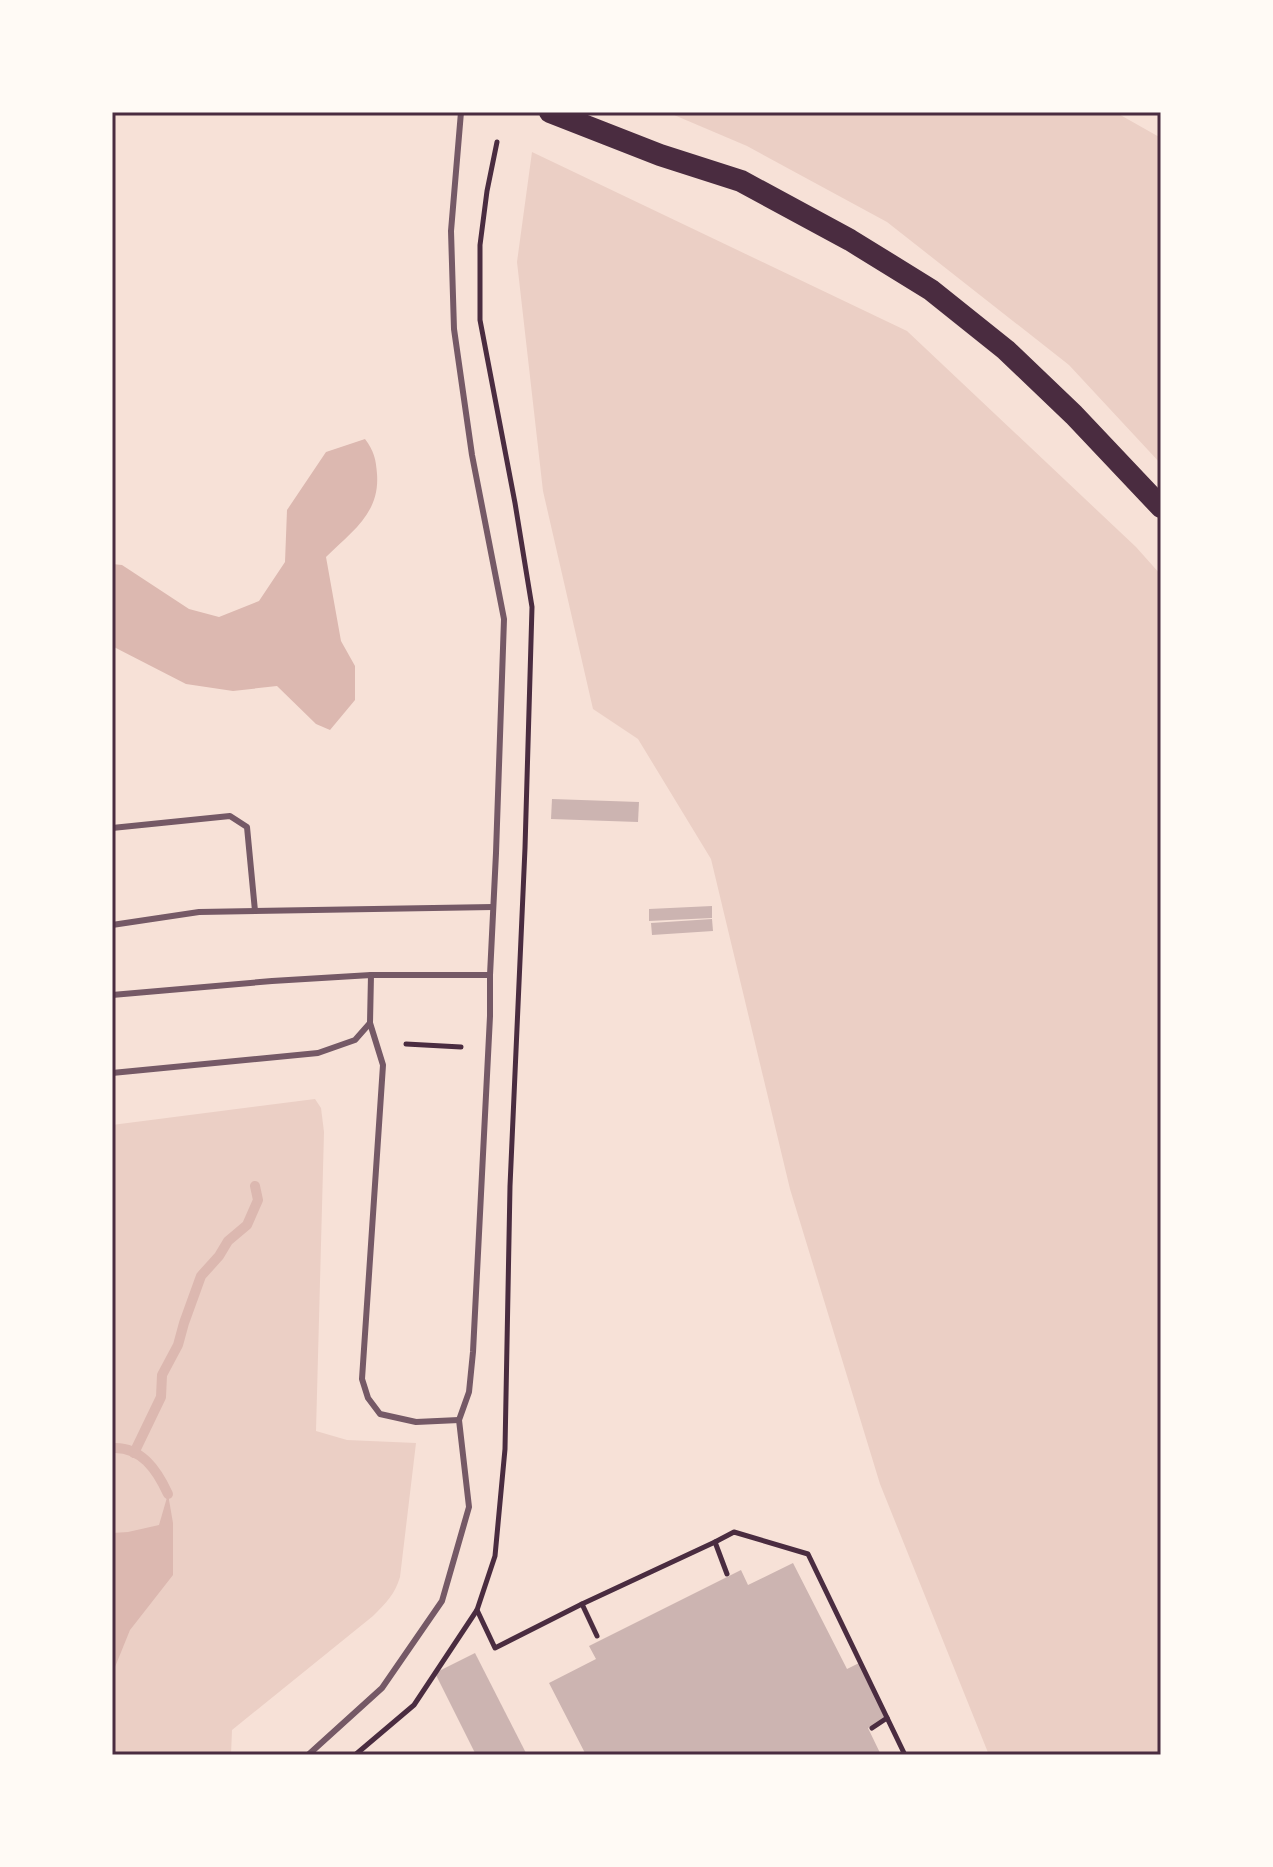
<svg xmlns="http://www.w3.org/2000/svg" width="1273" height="1867" font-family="Lato,sans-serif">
<rect width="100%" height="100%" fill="#f7e1d7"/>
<!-- green -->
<g fill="#ebcfc5">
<polygon points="667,112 1115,112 1161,138 1161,464 1069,365 887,222 747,146"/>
<polygon points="532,152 907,331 1136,547 1161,575 1161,1755 989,1755 880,1484 790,1189 711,859 638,739 593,709 543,491 517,262"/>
<path d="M 315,1099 L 321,1108 L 324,1132 L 316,1431 L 347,1440 L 416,1443 L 400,1577 C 395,1594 386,1603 373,1616 L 232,1730 L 231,1755 L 112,1755 L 112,1125 Z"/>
</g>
<!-- water -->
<g fill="#dcb8b0">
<path d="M 365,439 C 374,451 376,459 377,474 C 380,514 351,532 326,557 L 341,641 L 355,666 L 355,700 L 330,730 L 316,724 L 277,686 L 233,691 L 186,684 L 112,646 L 112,564 L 122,565 L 189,609 L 219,617 L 259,601 L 285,562 L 287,510 L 326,452 Z"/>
<polygon points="168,1494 173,1523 173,1575 130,1630 115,1667 112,1668 112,1533 128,1532 159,1525"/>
</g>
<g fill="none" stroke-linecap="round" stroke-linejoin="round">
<!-- stream -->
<g stroke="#dcb8b0" stroke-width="10">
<path d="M 112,1448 C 141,1446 157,1470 168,1494"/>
<polyline points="134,1453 161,1397 162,1375 178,1345 184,1323 201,1276 219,1256 228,1241 247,1225 258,1200 255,1186"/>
</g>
</g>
<!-- building -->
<g fill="#ccb4b1">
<polygon points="552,799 639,802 638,822 551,819"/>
<polygon points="712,906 712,918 649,921 649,909"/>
<polygon points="712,919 713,931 652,935 651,923"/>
<polygon points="793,1563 847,1669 859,1663 887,1718 868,1728 881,1755 586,1755 549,1683 596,1659 589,1646 741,1570 748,1585"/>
<polygon points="475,1653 527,1755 476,1755 435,1673"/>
</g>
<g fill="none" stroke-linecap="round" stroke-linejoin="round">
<!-- path -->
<g stroke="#4a2c40" stroke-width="5">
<polyline points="406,1044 461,1047"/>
<polyline points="715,1542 734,1532 808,1554 905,1755"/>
<polyline points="582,1604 597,1636"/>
<polyline points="477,1610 495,1648 582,1604 715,1542 727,1574"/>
<polyline points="872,1728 887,1718"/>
<polyline points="355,1755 414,1705 477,1610 495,1556 505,1449 510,1186 525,848 532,607 515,503 480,320 480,245 487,191 497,142"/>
</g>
<!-- service -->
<g stroke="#755966" stroke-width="6">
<polyline points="112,828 230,816 247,827 255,911"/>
<polyline points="112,925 199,912 493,907"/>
<polyline points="371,975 490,975 496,853 504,619 472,455 454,329 451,231 461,112"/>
<polyline points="112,995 272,981 371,975 370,1023 355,1040 318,1053 112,1073"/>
<polyline points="370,1023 383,1065 362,1379 368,1398 380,1414 416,1422 459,1420"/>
<polyline points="308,1755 382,1688 442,1601 469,1507 459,1420 469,1392 473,1352 490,1016 490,975"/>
</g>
<!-- trunk -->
<polyline stroke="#4a2c40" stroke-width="22" points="550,112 660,155 741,181 850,240 931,290 1006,350 1074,415 1161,507"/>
</g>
<!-- border -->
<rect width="1273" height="1867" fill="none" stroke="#fffaf5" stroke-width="228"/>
<rect x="114" y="114" width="1045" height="1639" fill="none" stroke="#4a2c40" stroke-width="3"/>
</svg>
